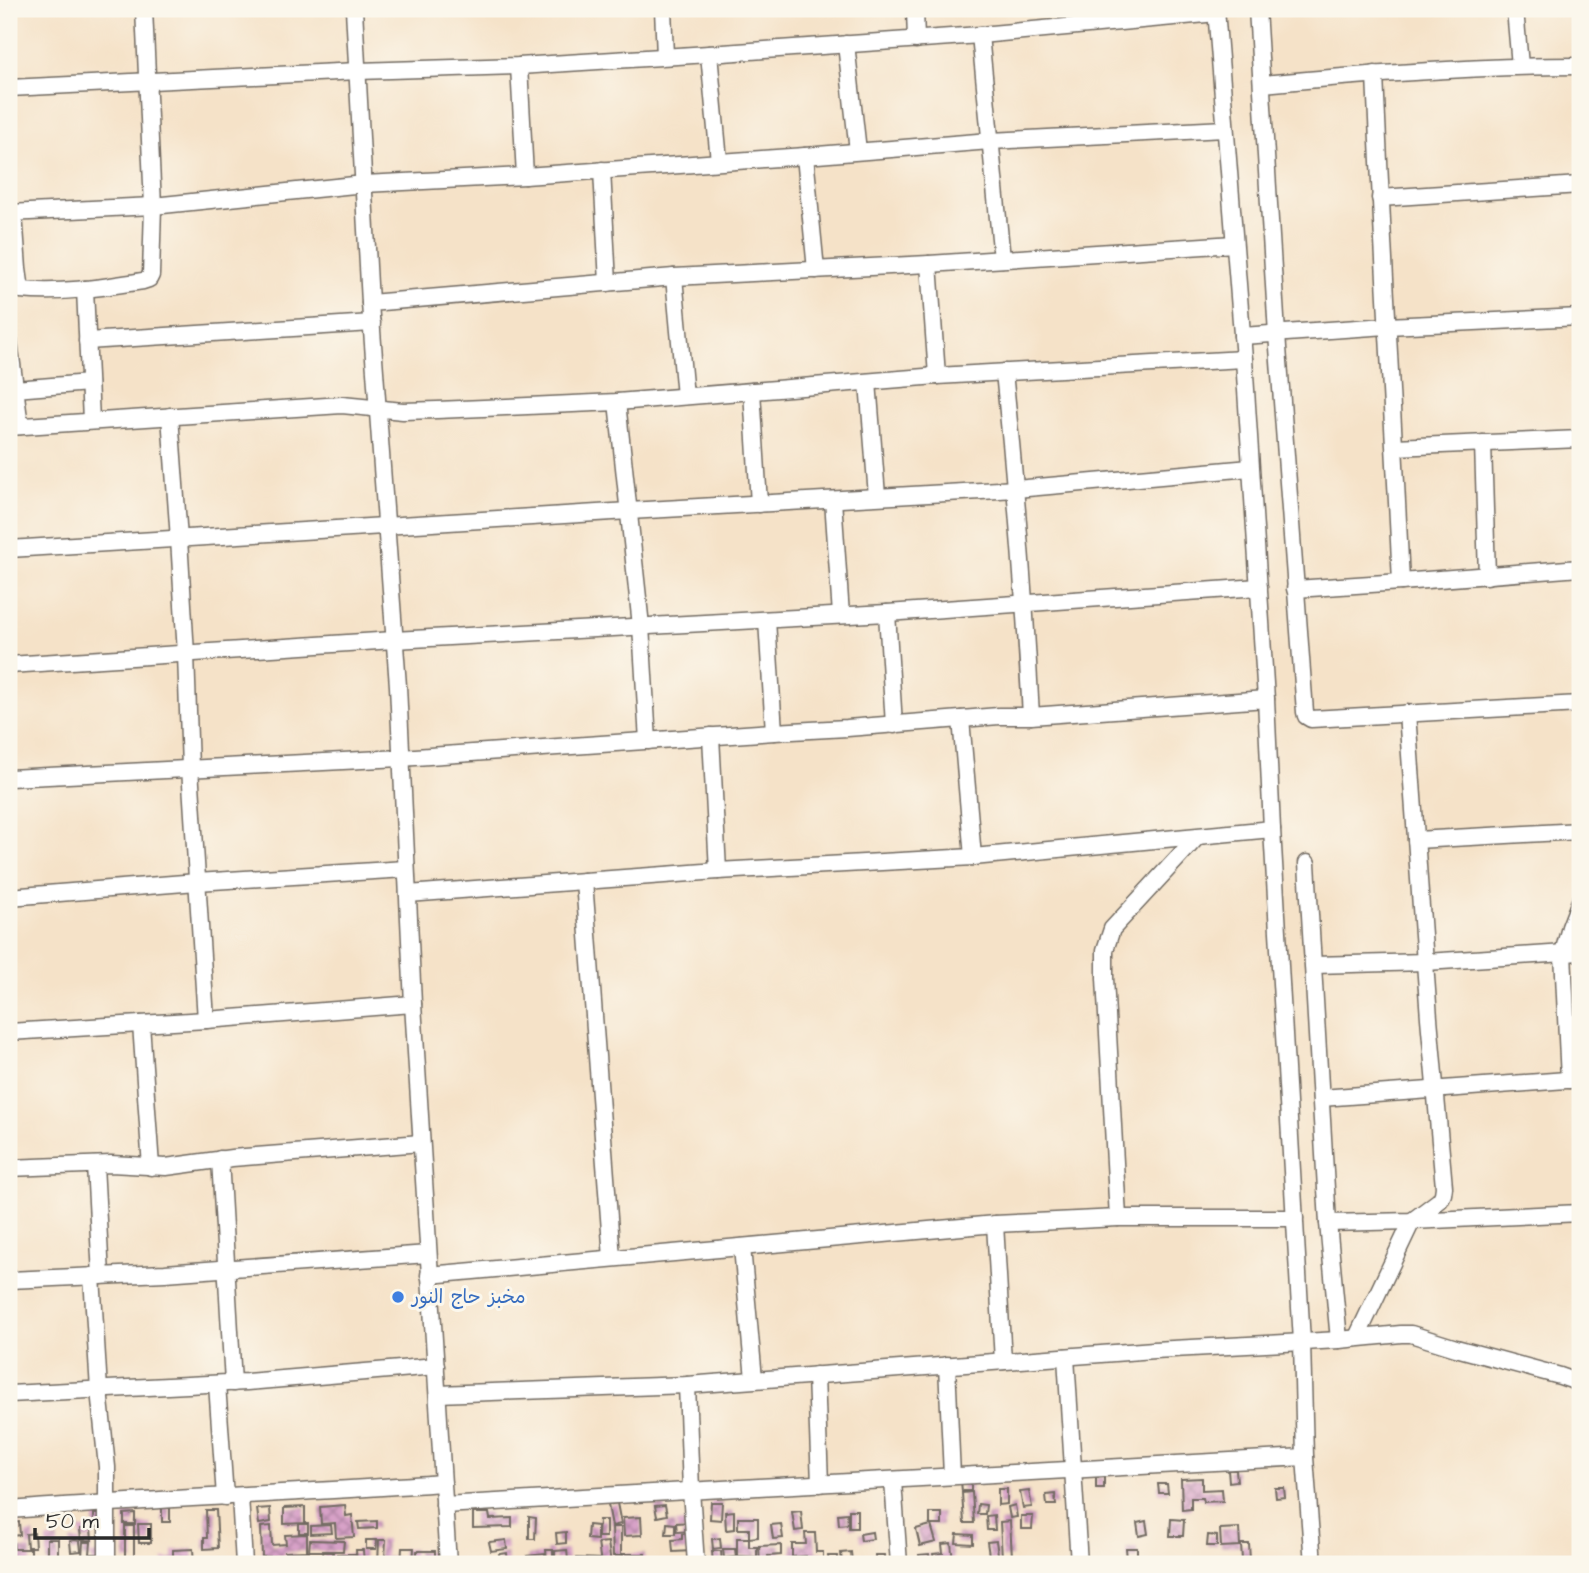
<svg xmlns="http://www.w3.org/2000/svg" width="1589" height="1573" font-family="'Architects Daughter','Playpen Sans Arabic',sans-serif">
<defs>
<pattern id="building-cross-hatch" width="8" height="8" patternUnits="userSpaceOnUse" patternTransform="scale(1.75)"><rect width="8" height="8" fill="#d8a2c8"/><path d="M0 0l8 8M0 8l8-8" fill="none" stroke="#af84a3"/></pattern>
</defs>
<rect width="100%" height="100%" fill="#fbf7ec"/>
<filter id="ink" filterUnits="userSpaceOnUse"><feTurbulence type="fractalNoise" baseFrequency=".0143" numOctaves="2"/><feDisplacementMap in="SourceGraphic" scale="14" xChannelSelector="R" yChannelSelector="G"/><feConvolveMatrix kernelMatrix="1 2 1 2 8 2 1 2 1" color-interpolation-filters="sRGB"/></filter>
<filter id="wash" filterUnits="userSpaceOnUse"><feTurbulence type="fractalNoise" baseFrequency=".00686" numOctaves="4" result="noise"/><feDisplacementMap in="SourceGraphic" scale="28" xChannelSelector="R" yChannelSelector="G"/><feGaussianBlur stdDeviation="1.57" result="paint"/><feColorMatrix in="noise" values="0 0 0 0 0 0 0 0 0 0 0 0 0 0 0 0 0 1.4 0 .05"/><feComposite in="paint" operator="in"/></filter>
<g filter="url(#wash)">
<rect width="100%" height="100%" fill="#f5e2c8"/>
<g id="blocks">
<!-- building -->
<g fill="url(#building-cross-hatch)">
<polygon points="1228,1470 1236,1470 1237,1481 1229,1482"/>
<polygon points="1104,1477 1104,1488 1096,1488 1096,1478"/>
<polygon points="1202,1478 1202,1490 1222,1489 1223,1501 1204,1502 1203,1498 1191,1498 1191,1509 1182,1510 1181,1479"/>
<polygon points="961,1481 971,1481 971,1491 962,1491"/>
<polygon points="1158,1484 1167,1484 1168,1493 1159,1493"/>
<polygon points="1275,1488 1284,1488 1285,1497 1276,1498"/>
<polygon points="998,1489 1007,1489 1007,1504 998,1505"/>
<polygon points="1029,1491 1032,1507 1023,1508 1020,1492"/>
<polygon points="972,1492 974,1523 964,1523 962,1493"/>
<polygon points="1055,1494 1056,1505 1047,1505 1046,1495"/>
<polygon points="711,1502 722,1502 721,1520 710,1519"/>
<polygon points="617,1503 621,1524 612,1526 608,1505"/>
<polygon points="978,1504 986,1505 985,1514 977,1514"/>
<polygon points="345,1505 346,1516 352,1515 354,1537 336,1538 335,1523 321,1524 320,1507"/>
<polygon points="665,1505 667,1515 657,1517 655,1506"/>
<polygon points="1015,1505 1017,1517 1010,1518 1008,1507"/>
<polygon points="305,1507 305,1523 284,1524 284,1508"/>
<rect x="162" y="1508" width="8" height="14"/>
<polygon points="270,1508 271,1522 259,1524 257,1509"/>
<polygon points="206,1510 216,1510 218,1548 204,1549 204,1538 207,1538"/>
<rect x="849" y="1510" width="8" height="18"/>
<polygon points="734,1511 734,1529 726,1530 725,1512"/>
<polygon points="801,1511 803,1530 795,1531 792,1512"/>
<polygon points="135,1513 135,1524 124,1524 124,1514"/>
<polygon points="473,1513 489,1513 490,1519 512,1518 512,1527 473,1528"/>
<polygon points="847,1513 848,1524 839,1525 838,1514"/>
<rect x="930" y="1513" width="12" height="12"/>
<rect x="94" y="1514" width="16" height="13"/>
<polygon points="994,1515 995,1530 987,1530 986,1516"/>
<polygon points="1021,1516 1033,1516 1032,1529 1021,1529"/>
<polygon points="529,1517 536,1518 535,1539 529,1539"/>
<polygon points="641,1517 642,1535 624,1536 623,1518"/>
<polygon points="738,1518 758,1518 758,1537 749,1538 749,1529 738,1529"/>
<polygon points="1171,1519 1184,1520 1183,1536 1170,1536"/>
<polygon points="599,1520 606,1520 606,1537 598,1537"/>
<polygon points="377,1521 377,1528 359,1529 358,1522"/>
<polygon points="1010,1521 1012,1557 1002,1558 1000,1522"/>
<polygon points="1146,1521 1148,1534 1139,1536 1137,1523"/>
<polygon points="19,1522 20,1535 11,1536 10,1523"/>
<polygon points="692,1522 693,1531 677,1532 676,1523"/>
<polygon points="667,1523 675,1524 675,1534 666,1534"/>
<polygon points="138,1524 151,1524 151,1543 139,1543"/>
<rect x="299" y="1524" width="9" height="9"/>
<polygon points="781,1524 783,1538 773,1539 771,1525"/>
<polygon points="331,1525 332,1533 311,1534 311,1526"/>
<polygon points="588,1525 597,1526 597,1540 587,1539"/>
<polygon points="931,1525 936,1542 920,1546 916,1529"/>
<polygon points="125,1526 134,1526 134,1561 125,1560"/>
<polygon points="271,1526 272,1545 286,1544 285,1535 307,1534 307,1551 285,1552 285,1556 262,1557 261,1527"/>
<polygon points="612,1527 621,1527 621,1556 613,1556"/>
<polygon points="1239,1528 1240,1546 1221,1547 1220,1529"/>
<polygon points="80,1529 91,1529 92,1540 81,1540"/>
<polygon points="566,1532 566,1543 557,1544 556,1533"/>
<polygon points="872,1532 873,1539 861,1541 860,1534"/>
<polygon points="34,1533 35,1547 27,1547 26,1534"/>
<polygon points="690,1533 692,1551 673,1552 672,1540 682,1539 682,1534"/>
<polygon points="805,1533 815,1533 816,1552 823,1552 823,1564 806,1564 806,1556 792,1557 792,1544 806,1544"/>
<polygon points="957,1534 973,1535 973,1544 956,1543"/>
<polygon points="1208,1535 1217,1536 1217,1546 1207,1546"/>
<polygon points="9,1538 13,1538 14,1549 31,1549 31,1564 9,1564"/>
<polygon points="720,1538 721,1548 713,1549 712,1539"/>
<polygon points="737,1538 749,1538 749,1547 757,1547 757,1557 737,1556"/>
<rect x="47" y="1539" width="11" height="25"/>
<polygon points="75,1540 80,1541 81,1551 71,1552 70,1541"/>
<polygon points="310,1540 344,1541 343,1551 309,1551"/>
<polygon points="366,1540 377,1540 376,1549 366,1549"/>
<polygon points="379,1540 386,1540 385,1557 397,1557 397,1564 378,1564"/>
<polygon points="506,1540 507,1549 491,1551 489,1542"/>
<polygon points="996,1541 999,1560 990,1562 987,1542"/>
<polygon points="83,1542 91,1542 90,1554 103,1554 103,1564 92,1564 92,1557 82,1557"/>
<polygon points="608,1542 611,1564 601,1564 598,1543"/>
<polygon points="951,1543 953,1561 934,1563 933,1554 943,1553 942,1544"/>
<polygon points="1241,1544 1249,1544 1250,1560 1242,1560"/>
<polygon points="781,1545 781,1555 768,1556 768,1564 760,1564 759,1546"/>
<polygon points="402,1548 414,1548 413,1564 401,1564"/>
<polygon points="1126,1548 1137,1548 1137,1559 1127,1559"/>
<polygon points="193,1549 194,1564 164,1564 164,1559 173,1559 173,1550"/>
<polygon points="723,1549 735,1549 736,1557 724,1558"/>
<polygon points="356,1550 363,1550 364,1564 357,1564"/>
<polygon points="546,1550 553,1550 553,1560 547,1560"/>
<polygon points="567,1550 568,1560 555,1560 555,1551"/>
<rect x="417" y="1551" width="18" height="13"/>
<polygon points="712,1551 721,1551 722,1564 713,1564"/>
<polygon points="323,1552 333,1552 333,1560 324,1560"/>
<polygon points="851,1552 852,1562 842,1563 841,1553"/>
<polygon points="507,1553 508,1563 500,1564 499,1554"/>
<rect x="287" y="1554" width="8" height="10"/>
<rect x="337" y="1554" width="19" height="10"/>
<polygon points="545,1554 546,1560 528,1562 527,1556"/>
<polygon points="623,1554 645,1554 645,1564 613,1564 613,1561 623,1561"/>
<polygon points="929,1554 930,1563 920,1564 919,1555"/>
<polygon points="875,1555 884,1555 885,1564 875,1564"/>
<polygon points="828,1556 838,1556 838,1564 829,1564"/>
<polygon points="577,1558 600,1559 600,1564 577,1564"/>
<polygon points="737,1558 745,1558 746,1564 737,1564"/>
</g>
</g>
</g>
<g filter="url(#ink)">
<use href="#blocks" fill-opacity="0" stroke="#726b62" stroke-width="2"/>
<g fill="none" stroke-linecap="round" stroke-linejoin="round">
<!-- minor casing -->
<g stroke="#726b62" stroke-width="19">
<g id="minor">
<polyline points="354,9 370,303 398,686 413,1004 448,1564"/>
<polyline points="663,9 665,56"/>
<polyline points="915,9 916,40"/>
<polyline points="1216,9 1244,359 1266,699 1272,829 1302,1342 1305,1457 1313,1564"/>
<polyline points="1257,9 1277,334 1305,712 1306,716 1311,719 1580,704"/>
<polyline points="1515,9 1520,66"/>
<polyline points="980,35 1002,259"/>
<polyline points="846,44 858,151"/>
<polyline points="709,54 719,161"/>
<polyline points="519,66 525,176"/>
<path d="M 1375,74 C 1382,243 1393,413 1401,582"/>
<path d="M 1263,84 C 1369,74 1474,66 1580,66"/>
<polyline points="9,88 358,71 519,66 709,54 980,35 1217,13"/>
<polyline points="805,156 816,270"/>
<polyline points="602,170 608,283"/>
<polyline points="1380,198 1580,185"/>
<polyline points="9,213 153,206 364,184 525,176 805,156 990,141 1225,129"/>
<path d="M 14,213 L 18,269 L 21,290 C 62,294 103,287 143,281 L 149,279 L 151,275 L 153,206 L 144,9"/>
<polyline points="929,264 937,376"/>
<polyline points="674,277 685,396"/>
<polyline points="85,289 91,421"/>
<polyline points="370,303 674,277 929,264 1234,244"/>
<polyline points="1242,336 1387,326 1580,317"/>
<polyline points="9,341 20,426"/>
<polyline points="87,341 372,323"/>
<path d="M 1004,372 C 1016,487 1025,601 1031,716"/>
<polyline points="868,382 877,496"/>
<polyline points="15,389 89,383"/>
<polyline points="752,391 759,504"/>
<polyline points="617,402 641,626 648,741"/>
<polyline points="170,416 179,539 186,654 190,768 206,1020"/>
<polyline points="9,427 342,405 403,411 437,410 617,402 937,376 1244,359"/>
<polyline points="1483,443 1487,576"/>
<polyline points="1395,447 1580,439"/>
<polyline points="833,500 841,615"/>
<polyline points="9,549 629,511 1016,489 1250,468"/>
<polyline points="1295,589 1401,582 1580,568"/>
<polyline points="887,613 894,725"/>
<polyline points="767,620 774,732"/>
<polyline points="9,665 394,640 887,613 1259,587"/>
<polyline points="961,719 973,857"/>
<polyline points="711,736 718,871"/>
<polyline points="9,778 401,758 774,732 847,728 999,716 1031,716 1266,699"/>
<polyline points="1416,840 1580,831"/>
<polyline points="1307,863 1328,1223 1339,1340"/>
<polyline points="584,881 612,1258"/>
<polyline points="408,894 718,871 973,857 1272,829"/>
<polyline points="9,897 197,882 406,869"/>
<polyline points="1314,965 1426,962 1580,952"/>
<polyline points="141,1024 151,1167"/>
<polyline points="9,1032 206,1020 413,1004"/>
<polyline points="1569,1080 1563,953 1570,927 1580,901"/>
<polyline points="1321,1098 1580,1079"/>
<polyline points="220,1159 233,1383"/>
<polyline points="95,1165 101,1276"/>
<polyline points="9,1168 111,1164 166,1167 232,1158 421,1143"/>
<polyline points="1118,1218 1105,978 1105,950 1112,929 1197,837"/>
<polyline points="1328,1223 1412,1221 1580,1213"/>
<polyline points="995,1224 1003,1361"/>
<polyline points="742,1247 754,1379"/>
<polyline points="429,1275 995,1224 1118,1218 1295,1218"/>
<polyline points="92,1276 99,1390 107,1467 107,1564"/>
<polyline points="9,1280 165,1273 428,1254"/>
<polyline points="1357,1337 1412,1221 1440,1200 1443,1194 1444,1187 1429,1018 1407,713"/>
<polyline points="1066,1357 1079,1564"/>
<polyline points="947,1365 952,1476"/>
<polyline points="816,1375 820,1484"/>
<polyline points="217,1384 225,1497"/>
<polyline points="687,1385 691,1490 696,1564"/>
<polyline points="9,1394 247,1382 436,1366"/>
<polyline points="438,1394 687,1385 1154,1350 1339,1340 1401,1334 1411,1334 1456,1348 1560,1376 1580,1383"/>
<polyline points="893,1481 899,1564"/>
<polyline points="240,1496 244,1564"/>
<path d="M 444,1505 C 731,1487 1019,1475 1305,1457"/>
<path d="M 9,1510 C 153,1499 299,1493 443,1483"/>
</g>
</g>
<!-- minor -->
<use href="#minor" stroke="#fff" stroke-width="16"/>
</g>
</g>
<!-- markers -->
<circle fill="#3f7fe0" stroke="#fbf7ec" stroke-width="2.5" cx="398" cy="1297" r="7"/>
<g text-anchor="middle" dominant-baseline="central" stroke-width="6" stroke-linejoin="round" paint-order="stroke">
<!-- shop labels -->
<g font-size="19" fill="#366cbe" stroke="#fbf7ec" text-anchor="start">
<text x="412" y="1297">مخبز حاج النور</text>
</g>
</g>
<!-- margin -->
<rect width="1589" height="1573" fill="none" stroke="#fbf7ec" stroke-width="35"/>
<!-- scale -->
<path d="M35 1528v10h114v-10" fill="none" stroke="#2b2b2b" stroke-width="3.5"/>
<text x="46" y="1528" font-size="21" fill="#2b2b2b" stroke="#fbf7ec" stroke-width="5" paint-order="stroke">50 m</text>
</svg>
